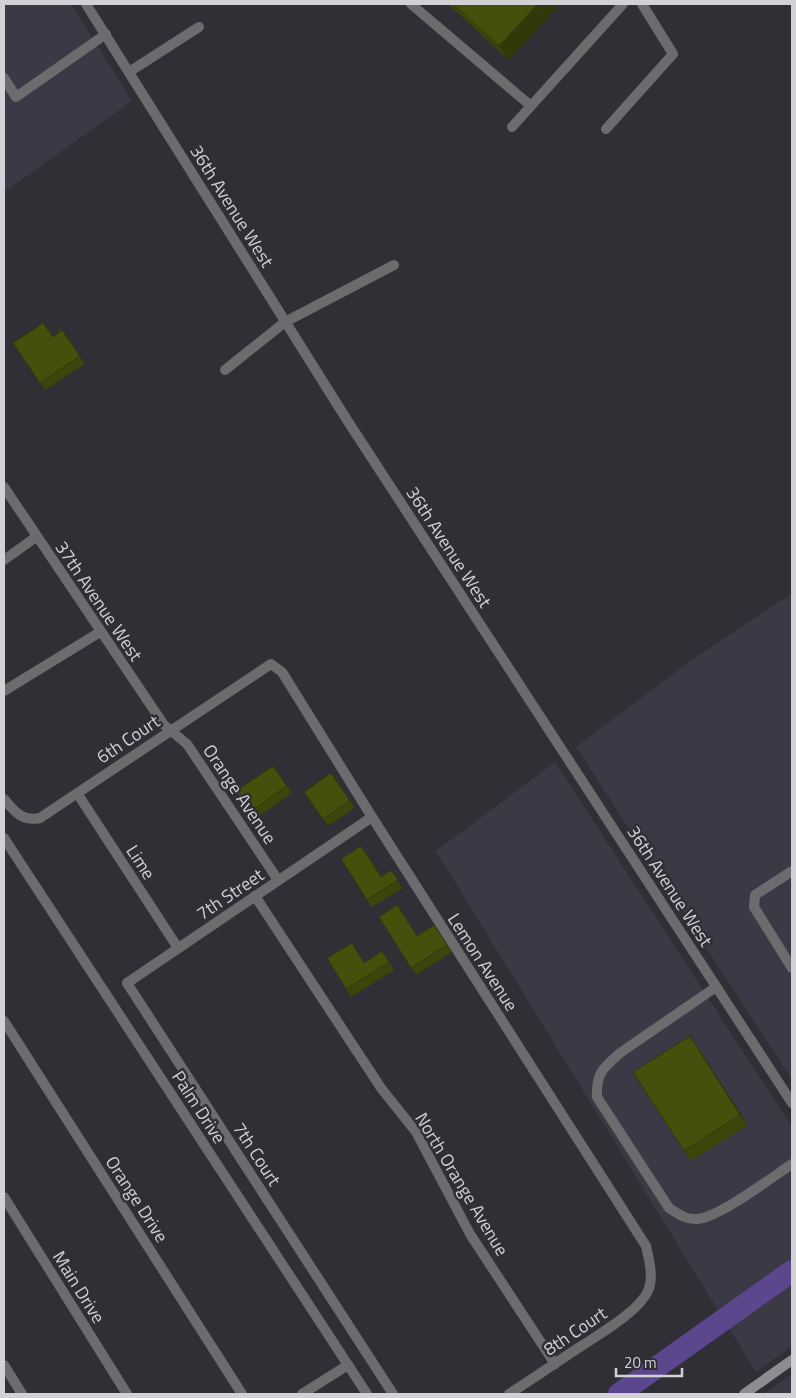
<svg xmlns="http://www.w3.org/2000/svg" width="796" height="1398" font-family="'Titillium Web',sans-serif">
<rect width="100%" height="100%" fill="#312f36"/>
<!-- built -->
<g fill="#3b3945">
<polygon points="4,4 71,4 132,101 4,192"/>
<polygon points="792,593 792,1080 576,747 689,662"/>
<polygon points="555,762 792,1127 792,1346 756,1372 436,851"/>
<polygon points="792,1374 792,1394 765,1394 768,1391"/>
</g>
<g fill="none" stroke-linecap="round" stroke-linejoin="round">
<!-- canal -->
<polyline stroke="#5c478e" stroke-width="22" points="619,1394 792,1271"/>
<!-- lane -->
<g stroke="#6c6b6e" stroke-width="10">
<polyline points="411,4 531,106"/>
<polyline points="129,72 199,27"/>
<polyline points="4,78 16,97 106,34"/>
<polyline points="512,127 623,4"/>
<polyline points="606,129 673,54 642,4"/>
<polyline points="4,487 164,725 187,744 278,880"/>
<polyline points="4,560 36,537"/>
<polyline points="4,691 100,632"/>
<polyline points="77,793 178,948"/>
<path d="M 4,799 C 14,811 22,822 40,818 L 271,664 L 282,672 L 372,817 L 646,1246 C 649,1259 654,1278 648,1291 C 639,1311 601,1333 583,1345 C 558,1361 534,1378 509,1394"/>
<polyline points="372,817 127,983 393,1394"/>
<polyline points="4,838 367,1394"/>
<polyline points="792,871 755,895 754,907 792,968"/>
<polyline points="255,896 381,1088 416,1132 470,1234 555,1364"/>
<path d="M 716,987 L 620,1053 C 603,1068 596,1073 597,1097 L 669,1208 C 678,1214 686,1220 698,1219 C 721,1216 771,1178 792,1164"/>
<polyline points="4,1021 242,1394"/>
<polyline points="4,1197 127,1394"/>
<polyline points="4,1365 22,1394"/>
<polyline points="302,1394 348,1365"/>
</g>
<!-- street -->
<g stroke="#6c6b6e" stroke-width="10">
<polyline points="86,4 347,420 792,1103"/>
<polyline points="225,370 285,322 394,265"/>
</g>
<!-- secondary -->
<polyline stroke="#8d8c91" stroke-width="10" points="744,1394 792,1360"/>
</g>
<!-- wall -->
<g fill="#3a460b">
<polygon points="448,4 560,4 509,60"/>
<polygon points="62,330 85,364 45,390 13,343 53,337"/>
<polygon points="273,766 292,793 255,819 236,791"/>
<polygon points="331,773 355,808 328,826 304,792"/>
<polygon points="366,853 382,877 391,870 402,888 372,907 367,900"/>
<polygon points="397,905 417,936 434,925 452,952 416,975 411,968"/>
<polygon points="357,950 364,962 387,958 394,970 351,997 346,989"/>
<polygon points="690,1036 748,1125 691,1161 684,1151"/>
</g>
<!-- shaded-wall -->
<g fill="#2f3909">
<polygon points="538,4 560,4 509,60 499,46"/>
<polygon points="690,1036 697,1046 748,1125 740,1115"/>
</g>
<!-- building -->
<g fill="#43510d" stroke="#2f3909">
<polygon points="453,4 538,4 499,46"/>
<polygon points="43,323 53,337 62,330 80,356 40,383 13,343"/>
<polygon points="273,766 287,786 250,812 236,791"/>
<polygon points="331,773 350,801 323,819 304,792"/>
<polygon points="361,846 381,877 391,870 398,880 367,900 341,859"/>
<polygon points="397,905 417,936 434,925 447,945 411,968 379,917"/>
<polygon points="352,943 364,963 382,951 389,962 346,989 327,958"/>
<polygon points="690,1036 740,1115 684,1151 633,1072"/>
</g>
<g text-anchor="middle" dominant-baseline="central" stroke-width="5" stroke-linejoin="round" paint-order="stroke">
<!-- street labels -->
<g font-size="18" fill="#d2d1d6" stroke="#312f36">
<text transform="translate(232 206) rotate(58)">36th Avenue West</text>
<text transform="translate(449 547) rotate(57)">36th Avenue West</text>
<text transform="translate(99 601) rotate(56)">37th Avenue West</text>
<text transform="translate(128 739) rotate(-34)">6th Court</text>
<text transform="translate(240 794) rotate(56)">Orange Avenue</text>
<text transform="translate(141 862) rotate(57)">Lime</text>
<text transform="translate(670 886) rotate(57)">36th Avenue West</text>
<text transform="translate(230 894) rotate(-34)">7th Street</text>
<text transform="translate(483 962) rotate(57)">Lemon Avenue</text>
<text transform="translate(199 1107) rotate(57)">Palm Drive</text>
<text transform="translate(257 1154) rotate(57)">7th Court</text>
<text transform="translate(462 1184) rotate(59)">North Orange Avenue</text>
<text transform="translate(137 1199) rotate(57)">Orange Drive</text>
<text transform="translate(79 1287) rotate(58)">Main Drive</text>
<text transform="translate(575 1331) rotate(-34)">8th Court</text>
</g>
</g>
<!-- border -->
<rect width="796" height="1398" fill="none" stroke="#d2d1d6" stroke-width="10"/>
<!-- scale -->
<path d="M616 1368v8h66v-8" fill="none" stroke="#d2d1d6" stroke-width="2.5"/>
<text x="624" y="1368" font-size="15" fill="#d2d1d6" stroke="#312f36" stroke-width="4" paint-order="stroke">20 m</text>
</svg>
